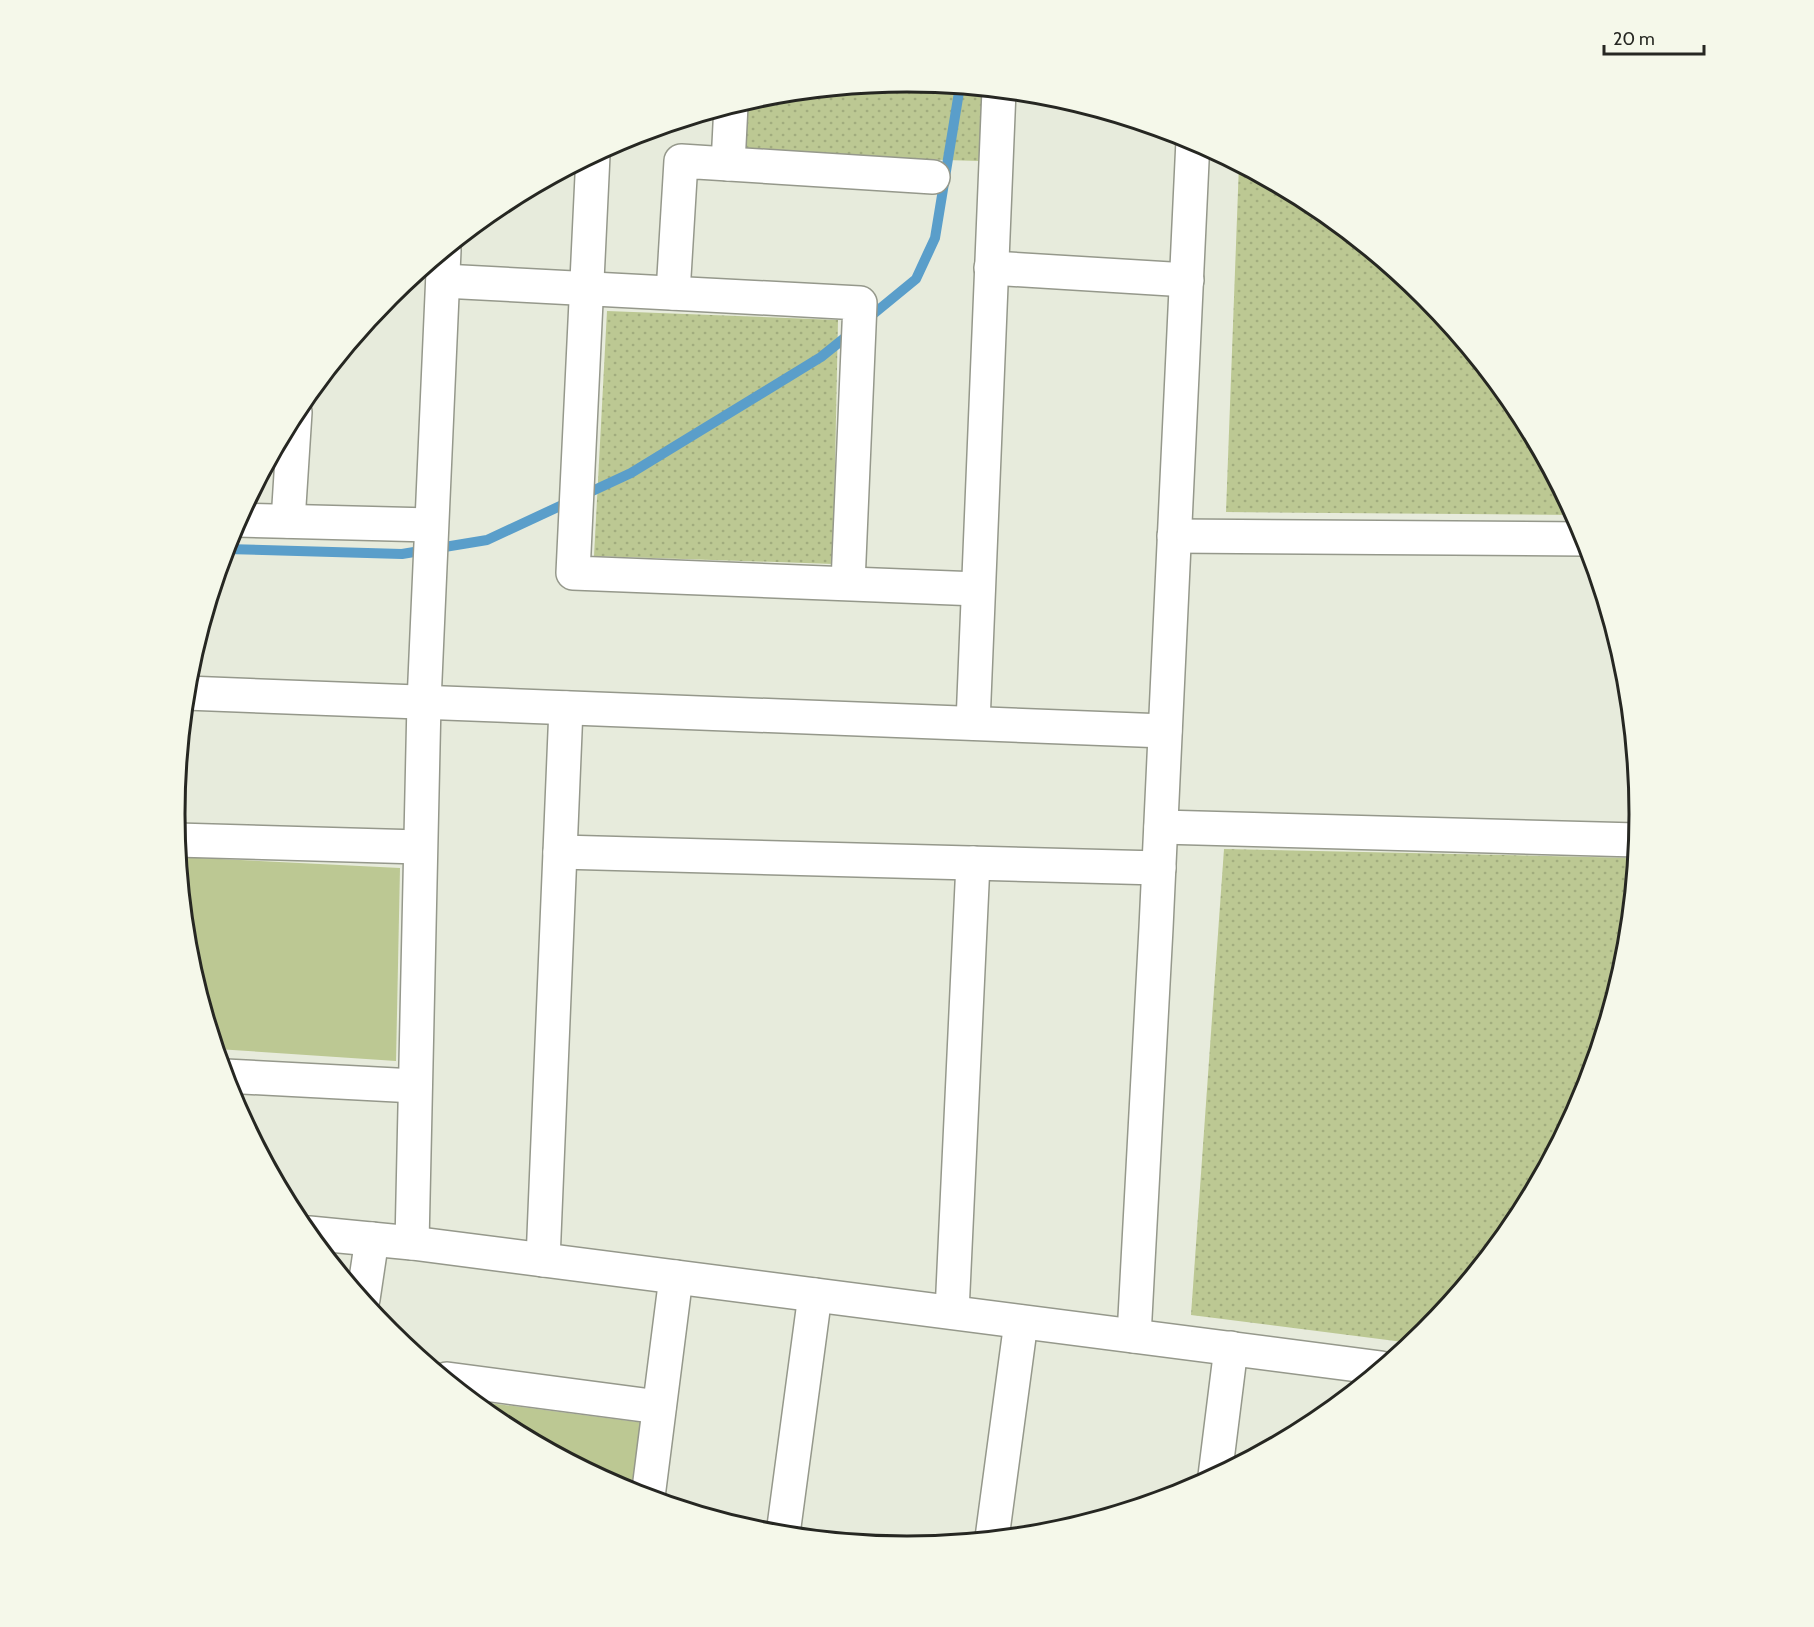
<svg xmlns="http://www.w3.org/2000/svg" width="1814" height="1627" font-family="Cabin,sans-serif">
<defs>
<pattern id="grass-dots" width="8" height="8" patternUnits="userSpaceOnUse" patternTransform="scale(1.5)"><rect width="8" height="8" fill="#bcc893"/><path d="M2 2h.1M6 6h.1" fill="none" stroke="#a1ac7e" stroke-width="1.8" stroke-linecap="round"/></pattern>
</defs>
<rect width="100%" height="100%" fill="#e7ebdc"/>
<!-- grass -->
<g fill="url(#grass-dots)">
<polygon points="907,81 983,88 980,161 737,154 739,103 764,95"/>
<polygon points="1239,164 1314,205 1425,296 1516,407 1574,515 1226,512"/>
<polygon points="607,311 838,320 833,564 594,556"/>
<polygon points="1224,849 1635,858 1625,957 1584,1094 1516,1221 1425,1332 1411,1343 1191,1315"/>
</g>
<!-- park -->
<g fill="#bcc893">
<polygon points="179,857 400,868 396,1061 217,1049 189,956"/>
<polygon points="474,1401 645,1423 635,1493 626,1490 500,1422"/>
</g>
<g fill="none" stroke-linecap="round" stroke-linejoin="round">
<!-- stream -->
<g stroke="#5a9eca" stroke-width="10">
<polyline points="866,320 916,279 935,238 960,86"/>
<polyline points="226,549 402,554 487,540 631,473 821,357 852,332"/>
</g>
<!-- minor casing -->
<g stroke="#95988b" stroke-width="36">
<g id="minor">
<polyline points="593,155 573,573 978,589"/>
<polyline points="728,164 731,105"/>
<polyline points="991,268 1187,280"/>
<polyline points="443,281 860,303 848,583"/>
<polyline points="673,293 681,161 933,177"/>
<polyline points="238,520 431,525"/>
<polyline points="288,521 295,412"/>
<polyline points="1174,536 1586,539"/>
<polyline points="186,693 1165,731"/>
<polyline points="973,723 999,90"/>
<polyline points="1161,827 1637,840"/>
<polyline points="177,840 420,847"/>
<polyline points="560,852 1159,868"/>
<polyline points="225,1076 415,1086"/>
<polyline points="309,1233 412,1243 1381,1368"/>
<polyline points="412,1243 424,702 444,250"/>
<polyline points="543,1260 566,708"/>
<polyline points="363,1299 372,1239"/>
<polyline points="952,1312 973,863"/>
<polyline points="1134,1336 1156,928 1193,140"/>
<polyline points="447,1379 659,1407"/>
<polyline points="1215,1476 1231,1348"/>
<polyline points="648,1497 676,1277"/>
<polyline points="783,1534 815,1295"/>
<polyline points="992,1538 1021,1322"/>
</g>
</g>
<!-- minor -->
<use href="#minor" stroke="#fff" stroke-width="33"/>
</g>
<!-- crop -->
<path d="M0 0H1814V1627H0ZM185 814a722 722 0 1 1 1444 0a722 722 0 1 1-1444 0Z" fill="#f5f8ea" fill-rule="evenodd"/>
<path fill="none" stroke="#262722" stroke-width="3" d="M185 814a722 722 0 1 1 1444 0a722 722 0 1 1-1444 0Z"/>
<!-- scale -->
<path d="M1604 45v9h100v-9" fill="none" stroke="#262722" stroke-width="3"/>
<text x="1613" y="45" font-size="18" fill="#262722" stroke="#f5f8ea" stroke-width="4.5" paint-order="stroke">20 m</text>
</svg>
